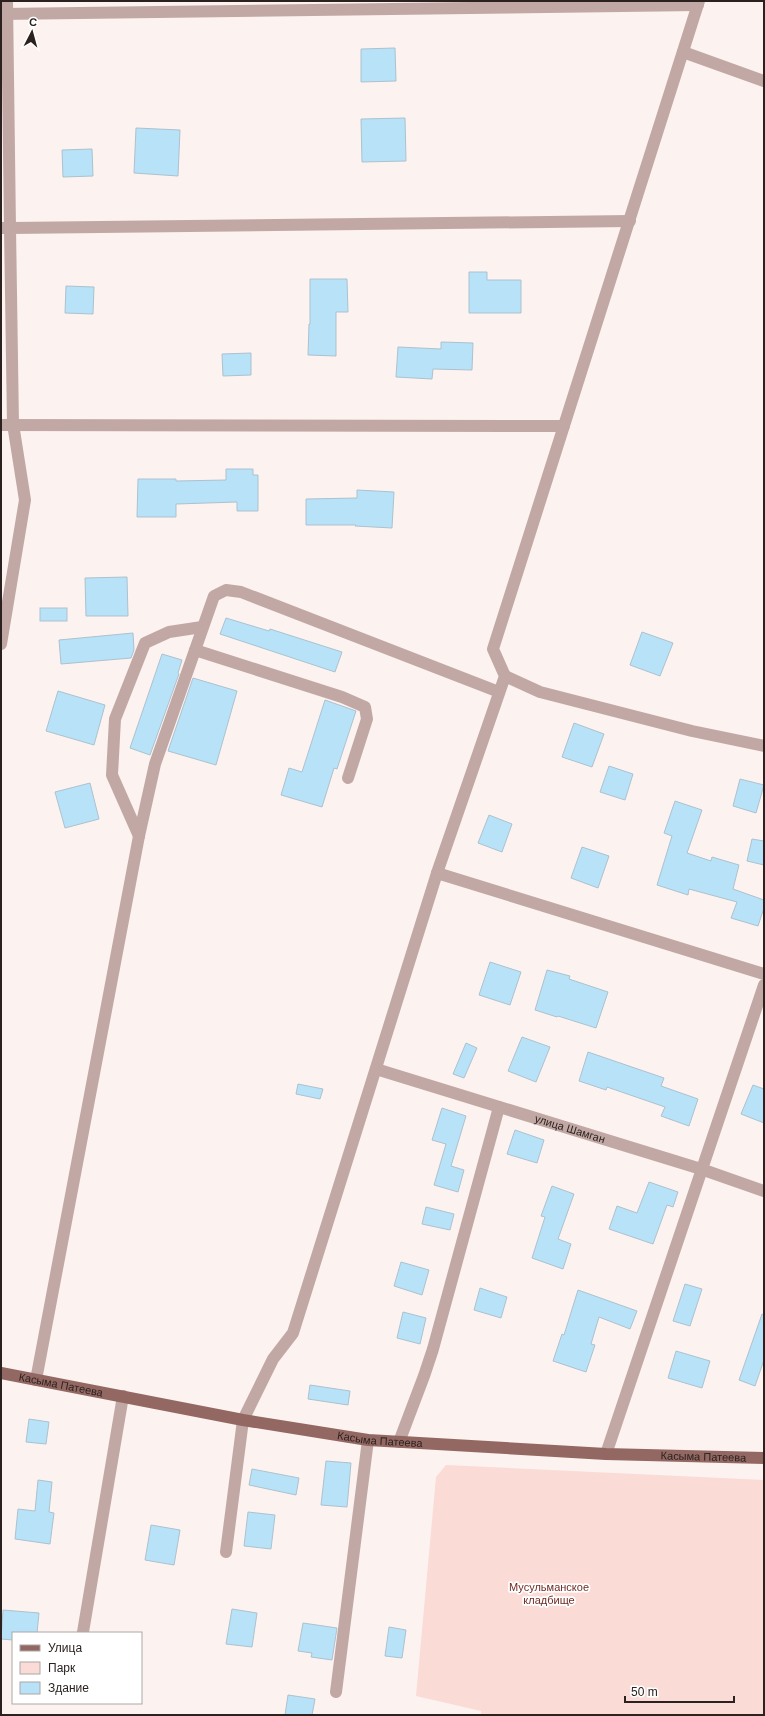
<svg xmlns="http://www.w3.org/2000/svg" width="765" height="1716" font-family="Arial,sans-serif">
<rect width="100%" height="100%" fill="#fcf2f0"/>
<!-- green -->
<polygon fill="#fbdbd6" points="446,1465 764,1480 764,1715 481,1715 481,1711 416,1696 436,1477"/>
<!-- building -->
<g fill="#b7e2f8" stroke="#acc2ce">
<polygon points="395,48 396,81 361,82 361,49"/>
<polygon points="405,118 406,161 362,162 361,119"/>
<polygon points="136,128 180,130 178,176 134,173"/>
<polygon points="92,149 93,176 63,177 62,150"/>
<polygon points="469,272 487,272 487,280 521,280 521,313 469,313"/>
<polygon points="310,279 347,279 348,312 336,312 336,356 308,355 309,324 310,324"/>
<polygon points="66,286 94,287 93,314 65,313"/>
<polygon points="441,342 473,343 472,370 433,369 432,379 396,377 398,347 441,349"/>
<polygon points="251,353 251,375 223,376 222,354"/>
<polygon points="226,469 253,469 253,475 258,475 258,511 237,511 237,502 176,504 176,517 137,517 138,479 176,479 176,481 226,480"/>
<polygon points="357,490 394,492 392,528 355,526 356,525 306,525 306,499 357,498"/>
<polygon points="127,577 128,616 86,616 85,578"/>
<rect x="40" y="608" width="27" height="13"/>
<polygon points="226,618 269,631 270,629 342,652 335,672 220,634"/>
<polygon points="642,632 673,643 660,676 630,665"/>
<polygon points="133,633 134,650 131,658 61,664 59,640"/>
<polygon points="162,654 182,660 178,673 179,674 150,755 130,748"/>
<polygon points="193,678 237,691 216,765 168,751"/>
<polygon points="58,691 105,705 94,745 46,731"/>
<polygon points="325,700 356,711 337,769 334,768 322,807 281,795 289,768 302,772"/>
<polygon points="574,723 604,734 592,767 562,757"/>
<polygon points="609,766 633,774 625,800 600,792"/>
<polygon points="740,779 764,785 756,813 733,806"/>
<polygon points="90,783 99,819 65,828 55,792"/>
<polygon points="675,801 702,810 687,853 711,861 712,857 739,865 733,889 764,900 764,908 758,926 731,918 737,902 689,889 688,895 657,885 672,836 664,833"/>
<polygon points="489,815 512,824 502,852 478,843"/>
<polygon points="752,839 764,841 764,865 747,861"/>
<polygon points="582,847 609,856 598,888 571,878"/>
<polygon points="490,962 521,972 510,1005 479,995"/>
<polygon points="547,970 570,976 569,979 608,992 596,1028 558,1016 557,1017 535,1010"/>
<polygon points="522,1037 550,1047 536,1082 508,1071"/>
<polygon points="466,1043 477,1048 464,1078 453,1074"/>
<polygon points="588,1052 664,1078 661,1086 698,1099 689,1126 661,1116 665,1107 607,1087 606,1090 579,1081"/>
<polygon points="298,1084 323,1089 320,1099 296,1094"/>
<polygon points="753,1085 764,1089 764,1123 741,1114"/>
<polygon points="442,1108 466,1116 451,1166 464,1170 458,1192 434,1185 446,1144 432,1140"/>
<polygon points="515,1130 544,1140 537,1163 507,1154"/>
<polygon points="649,1182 678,1192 673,1207 667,1205 653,1244 609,1229 617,1206 637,1213"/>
<polygon points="552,1186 574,1194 558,1239 571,1244 563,1269 532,1258 545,1217 541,1216"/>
<polygon points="426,1207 454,1214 450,1230 422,1224"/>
<polygon points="401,1262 429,1270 422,1295 394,1286"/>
<polygon points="685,1284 702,1289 690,1326 673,1321"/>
<polygon points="480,1288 507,1297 501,1318 474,1310"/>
<polygon points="578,1290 637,1311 630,1329 599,1317 591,1344 595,1345 586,1372 553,1361 562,1334 564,1335"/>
<polygon points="403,1312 426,1318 420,1344 397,1338"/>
<polygon points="762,1314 764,1315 764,1360 755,1386 739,1380"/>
<polygon points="676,1351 710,1361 702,1388 668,1378"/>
<polygon points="310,1385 350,1391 348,1405 308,1399"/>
<polygon points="29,1419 49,1422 46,1444 26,1442"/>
<polygon points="326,1461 351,1463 347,1507 321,1505"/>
<polygon points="252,1469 299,1478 296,1495 249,1485"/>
<polygon points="38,1480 52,1482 49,1512 54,1513 50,1544 15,1539 18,1509 35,1511"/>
<polygon points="248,1512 275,1515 271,1549 244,1546"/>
<polygon points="151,1525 180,1530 174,1565 145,1560"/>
<polygon points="232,1609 257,1613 252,1647 226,1644"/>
<polygon points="3,1610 39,1613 37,1633 13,1633 13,1640 1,1639"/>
<polygon points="303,1623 337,1628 332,1660 311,1657 312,1653 298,1651"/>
<polygon points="389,1627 406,1630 402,1658 385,1656"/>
<polygon points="288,1695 315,1699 312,1715 285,1715"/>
</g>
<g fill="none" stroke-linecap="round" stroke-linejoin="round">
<!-- minor -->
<g stroke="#c2a8a4" stroke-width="12">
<polyline points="1,14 698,5"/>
<polyline points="683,52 764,81"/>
<polyline points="1,228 10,228 7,1"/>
<polyline points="1,425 564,426"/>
<polyline points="1,644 25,500 13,424 10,228 630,221"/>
<polyline points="195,650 342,697 365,707 367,719 348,778"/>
<polyline points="505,676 540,692 692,731 764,746"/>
<polyline points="139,836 112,775 115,719 145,643 169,632 202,627"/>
<polyline points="437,873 764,974"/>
<path id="s1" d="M 376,1069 L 701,1169 L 764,1191"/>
<polyline points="36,1380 139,836 155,764 214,596 226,590 241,592 499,692"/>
<polyline points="399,1442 424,1376 433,1349 499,1107"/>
<polyline points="606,1454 764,985"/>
<polyline points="226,1552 243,1420 273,1359 293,1333 437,873 505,676 493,649 699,1"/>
<polyline points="83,1632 123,1396"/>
<polyline points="336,1692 368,1440"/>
</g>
<!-- major -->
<path stroke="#946862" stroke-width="12" id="s2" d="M 1,1373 L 243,1420 L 368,1440 L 606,1454 L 764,1458"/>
</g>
<g text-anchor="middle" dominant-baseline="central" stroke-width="3.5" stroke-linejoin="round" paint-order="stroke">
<!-- street labels -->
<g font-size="11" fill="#2b2220" stroke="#fff">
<text stroke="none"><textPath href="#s1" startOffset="203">улица Шамган</textPath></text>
<text stroke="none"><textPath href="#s2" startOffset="61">Касыма Патеева</textPath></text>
<text stroke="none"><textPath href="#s2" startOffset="385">Касыма Патеева</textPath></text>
<text stroke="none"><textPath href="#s2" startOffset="709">Касыма Патеева</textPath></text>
</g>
<!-- park labels -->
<g font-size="11" fill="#6f2b24" stroke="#fff">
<text x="549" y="1587">Мусульманское<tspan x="549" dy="13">кладбище</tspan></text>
</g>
</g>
<!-- border -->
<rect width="765" height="1716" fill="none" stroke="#2b2220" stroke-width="4"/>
<!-- legend -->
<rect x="12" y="1632" width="130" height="72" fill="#ffffff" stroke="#aaa7a6"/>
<rect x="20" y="1645" width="20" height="6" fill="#946862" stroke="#aaa7a6"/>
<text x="48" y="1652" font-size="12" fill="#2b2220">Улица</text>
<rect x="20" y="1662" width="20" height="12" fill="#fbdbd6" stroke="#aaa7a6"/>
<text x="48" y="1672" font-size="12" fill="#2b2220">Парк</text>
<rect x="20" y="1682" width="20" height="12" fill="#b7e2f8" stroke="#aaa7a6"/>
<text x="48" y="1692" font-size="12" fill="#2b2220">Здание</text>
<!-- north arrow -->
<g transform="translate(32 32) rotate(6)" stroke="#ffffff" stroke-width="3" paint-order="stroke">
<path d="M0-3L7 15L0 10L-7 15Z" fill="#2b2220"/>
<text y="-6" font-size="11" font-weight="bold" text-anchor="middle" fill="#2b2220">С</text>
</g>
<!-- scale -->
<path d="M625 1696v6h109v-6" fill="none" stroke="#2b2220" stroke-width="2"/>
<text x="631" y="1696" font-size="12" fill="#2b2220" stroke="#ffffff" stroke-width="3" paint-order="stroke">50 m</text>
</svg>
